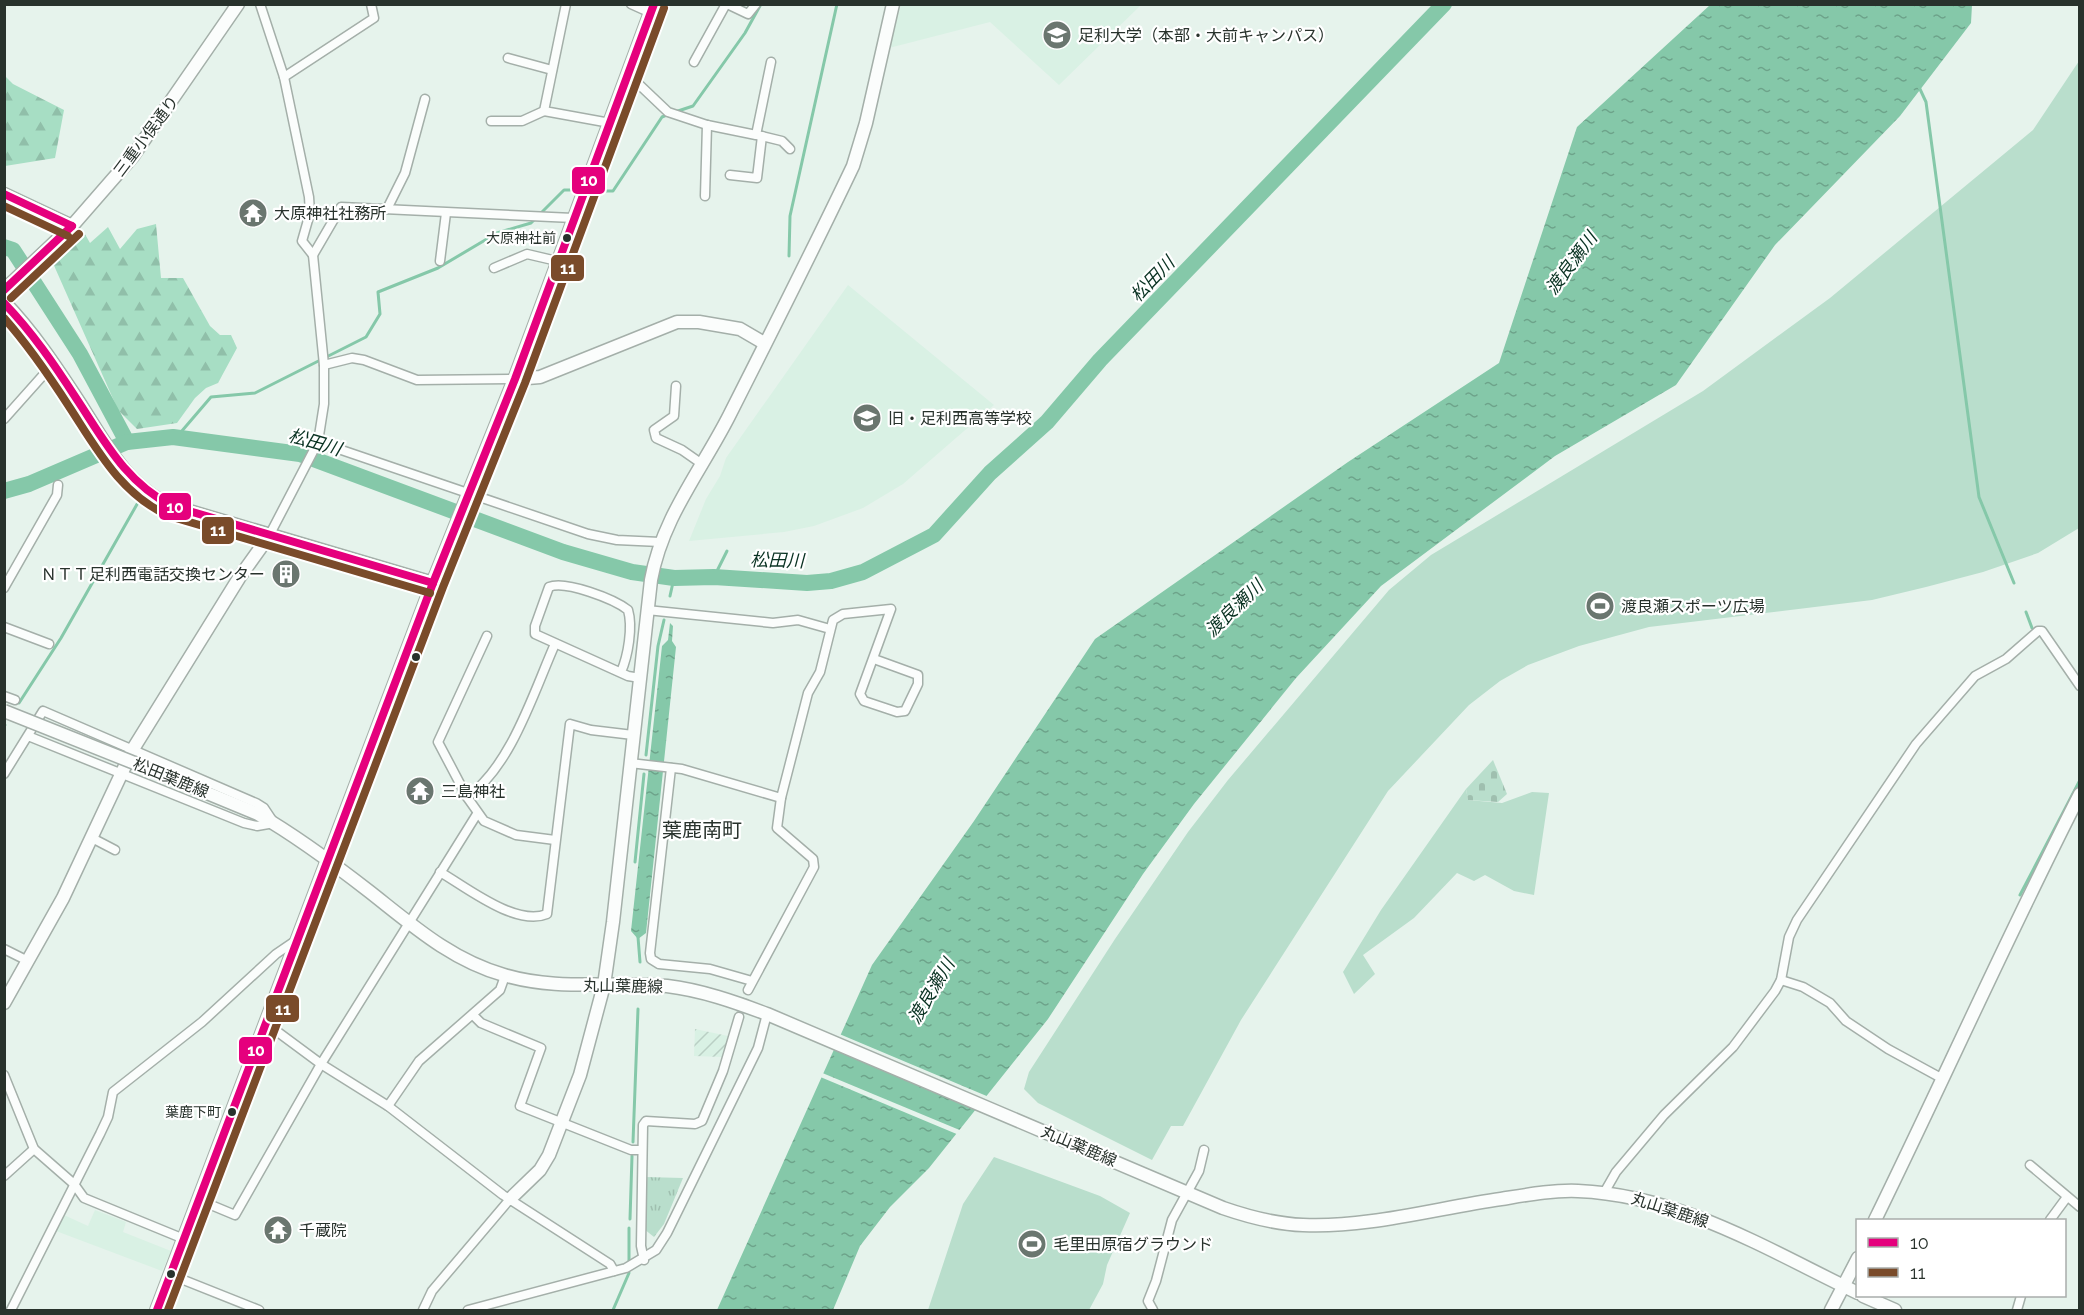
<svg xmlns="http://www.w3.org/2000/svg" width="2084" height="1315" font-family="Raleway,'Noto Sans JP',sans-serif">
<defs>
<pattern id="industrial-furrows" width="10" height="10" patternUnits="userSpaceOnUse" patternTransform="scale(1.5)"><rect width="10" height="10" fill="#d9f1e4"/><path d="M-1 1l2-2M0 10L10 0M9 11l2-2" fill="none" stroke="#bacfc4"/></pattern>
<pattern id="forest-firs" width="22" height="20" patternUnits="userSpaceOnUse" patternTransform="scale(1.5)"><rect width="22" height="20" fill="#a7dec4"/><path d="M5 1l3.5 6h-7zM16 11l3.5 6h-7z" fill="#90bfa9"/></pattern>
<pattern id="cemetery-stones" width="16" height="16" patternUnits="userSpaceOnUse" patternTransform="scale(1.5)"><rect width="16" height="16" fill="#b9decc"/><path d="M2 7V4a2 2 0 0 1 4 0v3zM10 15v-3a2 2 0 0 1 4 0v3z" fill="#9fbfaf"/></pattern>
<pattern id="park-tufts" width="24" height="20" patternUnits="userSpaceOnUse" patternTransform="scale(1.5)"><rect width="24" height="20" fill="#b9decc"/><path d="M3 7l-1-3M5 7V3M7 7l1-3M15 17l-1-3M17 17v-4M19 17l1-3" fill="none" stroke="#9fbfaf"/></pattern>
<pattern id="water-ripples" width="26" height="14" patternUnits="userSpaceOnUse" patternTransform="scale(1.5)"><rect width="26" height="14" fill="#85c8a9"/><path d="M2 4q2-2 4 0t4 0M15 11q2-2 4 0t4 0" fill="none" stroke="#6da38a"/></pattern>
</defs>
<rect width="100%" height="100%" fill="#e6f3ec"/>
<!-- built -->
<g fill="#d9f1e4">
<polygon points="901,5 1141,5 1059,85 990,22 889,48"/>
<polygon points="848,285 994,405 903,484 863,508 814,526 784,532 689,541 706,499 720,476 726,458"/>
<polygon points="95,1210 126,1222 123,1232 171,1251 162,1271 56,1231 64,1215 88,1226"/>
</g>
<!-- industrial -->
<polygon fill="url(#industrial-furrows)" points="695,1029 728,1036 722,1057 694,1056"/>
<!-- grass -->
<g fill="#b9decc">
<polygon points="2079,61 2079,528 2038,553 1983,572 1926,587 1872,600 1649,627 1579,646 1528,665 1500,681 1469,705 1388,791 1241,1020 1183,1126 1171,1126 1152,1160 1038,1103 1024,1089 1029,1072 1115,939 1188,832 1228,780 1389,590 1431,555 1703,391 1830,298 2033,130"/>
<polygon points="1466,789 1468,800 1502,803 1532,792 1549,793 1534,895 1514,891 1485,875 1474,881 1457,873 1414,918 1363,955 1375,974 1354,994 1343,972 1381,910"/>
<polygon points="994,1157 1100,1196 1130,1213 1107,1265 1103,1284 1089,1310 928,1310 963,1204"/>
</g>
<!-- forest -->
<g fill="url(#forest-firs)">
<polygon points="4,75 13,84 64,110 55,158 5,166"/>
<polygon points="156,224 161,278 183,278 210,326 220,335 231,335 237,348 218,383 206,388 195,398 177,423 137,429 118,410 52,261 82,229 90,243 108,227 120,249 137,229"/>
</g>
<!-- cemetery -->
<polygon fill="url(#cemetery-stones)" points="1493,760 1507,794 1498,802 1468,800 1466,789"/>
<!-- park -->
<polygon fill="url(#park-tufts)" points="645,1177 683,1178 664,1224 654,1237 644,1229"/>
<!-- water -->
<g fill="url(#water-ripples)">
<polygon points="1710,5 1972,5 1971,23 1900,116 1775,245 1676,385 1555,456 1381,586 1296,678 1194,804 1143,874 1048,1019 929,1168 890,1207 860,1246 833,1310 717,1310 872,965 974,821 1095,639 1348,462 1499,363 1577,127"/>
<polygon points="670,623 673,626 672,641 676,647 646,933 638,939 631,931 662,646 668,640"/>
</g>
<!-- pier -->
<g fill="#e6f3ec">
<polygon points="837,1033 989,1097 980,1109 831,1046"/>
<polygon points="820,1072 962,1131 959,1135 818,1076"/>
</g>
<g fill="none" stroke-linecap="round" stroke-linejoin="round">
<!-- stream -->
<g stroke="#85c8a9" stroke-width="3">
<polyline points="1919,87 1926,102 1979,497 2014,583"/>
<polyline points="675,112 693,106 745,33 761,4"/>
<polyline points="590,191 613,191 662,117 669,114"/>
<polyline points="540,214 564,190 580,190"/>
<polyline points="789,256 790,216 837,4"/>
<polyline points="175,439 211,397 255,393 366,337 380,314 378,292 438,268 497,233 531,223 535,219"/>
<polyline points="714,577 727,551"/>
<polyline points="670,596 674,578"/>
<polyline points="2026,612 2032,628"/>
<polyline points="19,703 61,638 140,499 111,467 102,452"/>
<polyline points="4,726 5,725"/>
<polyline points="646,755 658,646 664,620"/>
<polyline points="635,862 644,774"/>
<polyline points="2020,895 2080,780"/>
<polyline points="638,937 640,962"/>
<polyline points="633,1142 638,1009"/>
<polyline points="630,1219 632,1156"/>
<polyline points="629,1261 629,1228"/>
<polyline points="613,1310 629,1273"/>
</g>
<!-- river -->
<g stroke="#85c8a9" stroke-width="16">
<polyline points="4,247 13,250 80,354 127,442 173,437 300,454 563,552 632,572 674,578 714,577 807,583 831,581 863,572 934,535 990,473 1047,422 1100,360 1444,4"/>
<polyline points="4,491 29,484 127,442"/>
</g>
<!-- street-tunnel -->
<polyline stroke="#c0ccc6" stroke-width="8" stroke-dasharray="8 4" stroke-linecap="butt" points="739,1017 748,990"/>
<!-- street casing -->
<g stroke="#a4afa9" stroke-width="11">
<g id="street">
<polyline points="260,4 284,77 309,197 310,213 302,241 313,255"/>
<polyline points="566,4 544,111 610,123"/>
<polyline points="631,4 651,13"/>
<polyline points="727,4 748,14 756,4"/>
<polyline points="508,58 552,70"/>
<polyline points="694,62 726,4"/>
<polyline points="628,74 668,112 707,125 756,135 771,62"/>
<polyline points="284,77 374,18 371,4"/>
<polyline points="491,121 522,121 544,111"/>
<polyline points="757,135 782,141 790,149"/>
<polyline points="730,175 757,178 762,136"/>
<polyline points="705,196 707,125"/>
<polyline points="387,209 405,173 425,99"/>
<polyline points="440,261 446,213"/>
<polyline points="494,268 527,254 557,261"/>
<polyline points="324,365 352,358 364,360 417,380 515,379"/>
<polyline points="676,386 674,416 654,430 656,438 682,450 702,464"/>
<polyline points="4,419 54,363"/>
<polyline points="318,442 588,534 617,540 660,542"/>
<polyline points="269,536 318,442 324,404 324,365 313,255 341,207 573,218"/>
<polyline points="4,588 57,495 58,485"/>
<polyline points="647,610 773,623 798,620 830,629"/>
<polyline points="4,627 49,644"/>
<polyline points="487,636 438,742 467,797 484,821 516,835 555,840"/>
<path d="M 621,672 C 628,656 633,627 628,610 C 614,599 565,580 549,587 L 535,626 L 535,634 L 628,676 L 640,678"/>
<polyline points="4,696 15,700"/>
<polyline points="630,763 682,769 781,798"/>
<polyline points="671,768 650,953 651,959 659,964 710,969 752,981"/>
<polyline points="4,774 43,711 256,803 264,808 274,823 257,826 244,823 28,736"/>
<path d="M 467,797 C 511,767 534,691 555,644"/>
<polyline points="92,838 115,850"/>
<path d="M 440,872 C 466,887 516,927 547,914 L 570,724 L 591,730 L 633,735"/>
<polyline points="4,949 28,961"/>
<polyline points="1781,980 1803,987 1830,1003 1846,1021 1888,1049 1943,1079"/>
<polyline points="748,990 814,867 813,859 777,828 781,798 808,693 820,672 833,620 843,614 891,609 860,694 864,701 897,712 905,711 918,684 918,675 874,659"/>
<polyline points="473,1015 481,1023 541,1048 520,1106 631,1150 641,1150"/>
<polyline points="267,1024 321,1064 388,1106 503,1195 610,1264 614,1271"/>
<polyline points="4,1075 34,1149 74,1184 84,1198 184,1239"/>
<polyline points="388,1106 419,1061 500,990 505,976"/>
<polyline points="2030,1165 2080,1207"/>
<polyline points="4,1176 34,1149"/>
<polyline points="1604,1193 1616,1172 1664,1115 1733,1047 1775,991 1781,980 1789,937 1797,920 1916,744 1975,676 2006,659 2038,631 2042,631 2080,686"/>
<polyline points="199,1200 235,1215 321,1064 477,814"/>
<polyline points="2050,1220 2067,1197"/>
<polyline points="644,1260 641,1246 643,1125 646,1121 695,1124 702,1121 723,1071 739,1017"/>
<polyline points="171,1275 259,1310"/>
<polyline points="11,1310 100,1134 108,1117 113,1092 202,1022 276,954 298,939"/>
<polyline points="423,1310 432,1291 510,1199"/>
<polyline points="468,1310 626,1268 656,1250 667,1233 758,1048 767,1014"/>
<polyline points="1153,1310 1148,1301 1156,1281 1172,1220 1199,1171 1204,1150"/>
<polyline points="2017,1310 2021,1296"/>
</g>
</g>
<!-- secondary casing -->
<g stroke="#a4afa9" stroke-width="15">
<g id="secondary">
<polyline points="4,194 72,226"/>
<polyline points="4,290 72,226 133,156 238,4"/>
<path d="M 4,302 C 33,332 56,367 79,402 C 104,441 127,488 172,506 L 433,583"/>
<polyline points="515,379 540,377 677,322 699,322 740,329 764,343"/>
<path d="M 137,764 L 258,814 C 298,837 334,864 370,892 C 412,925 451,960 504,975 C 557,991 612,981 667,986 C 701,990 735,1002 767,1014 L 1223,1208 C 1249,1217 1275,1224 1303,1225 C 1367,1228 1437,1208 1501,1199 C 1526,1195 1552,1190 1578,1191 C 1680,1195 1768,1250 1858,1293"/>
<polyline points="4,1003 63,898 133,749 239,578 269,536"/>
<path d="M 510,1199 L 540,1170 L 549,1155 L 580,1075 L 604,985 L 613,922 L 651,580 C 662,518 701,471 729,416 C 771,333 813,250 853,166 L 866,123 L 893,4"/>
<path d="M 1875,1220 C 1944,1079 2008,935 2080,794"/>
<polyline points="1863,1296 1895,1310"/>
<polyline points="1831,1310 1858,1258"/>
</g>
</g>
<!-- primary casing -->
<g stroke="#a4afa9" stroke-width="16">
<polyline id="primary" points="157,1310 433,583 515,379 654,4"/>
</g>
<!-- street -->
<use href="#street" stroke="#fbfdfc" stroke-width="8"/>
<!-- secondary -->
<use href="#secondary" stroke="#fbfdfc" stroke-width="12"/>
<!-- primary -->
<use href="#primary" stroke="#fbfdfc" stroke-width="14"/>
<!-- secondary-bridge casing -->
<g stroke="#a4afa9" stroke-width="15" stroke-linecap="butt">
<polyline id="secondary-bridge" points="4,711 137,764"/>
</g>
<!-- secondary-bridge -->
<use href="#secondary-bridge" stroke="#fbfdfc" stroke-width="12"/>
<!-- bus-1 casing -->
<g stroke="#fff" stroke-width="12">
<g id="bus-1">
<polyline points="4,194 72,226"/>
<polyline points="4,290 72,226"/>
<path d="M 4,303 C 32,332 54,364 76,398 C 104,440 125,482 172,506 L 433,583"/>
<polyline points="157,1310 433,583 515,379 654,4"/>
</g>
</g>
<!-- bus-2 casing -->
<g stroke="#fff" stroke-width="12">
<g id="bus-2">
<polyline points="4,206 68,236"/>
<polyline points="11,298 79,234"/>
<path d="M 4,318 C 29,346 50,377 70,408 C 98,451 121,494 169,516 L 430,593"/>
<polyline points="168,1310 443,587 525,383 664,8"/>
</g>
</g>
<!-- bus-1 -->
<use href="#bus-1" stroke="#e5007d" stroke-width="8"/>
<!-- bus-2 -->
<use href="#bus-2" stroke="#7a4b2a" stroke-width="8"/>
</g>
<!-- icons -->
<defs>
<g id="university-disc" transform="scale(1.5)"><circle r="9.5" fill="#6a766f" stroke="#fff"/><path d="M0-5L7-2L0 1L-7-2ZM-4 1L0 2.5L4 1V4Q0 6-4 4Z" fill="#fff"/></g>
<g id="temple-disc" transform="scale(1.5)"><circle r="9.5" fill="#6a766f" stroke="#fff"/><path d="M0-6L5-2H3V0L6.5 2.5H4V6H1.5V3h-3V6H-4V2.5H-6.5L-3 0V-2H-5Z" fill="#fff"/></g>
<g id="school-disc" transform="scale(1.5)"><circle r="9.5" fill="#6a766f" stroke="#fff"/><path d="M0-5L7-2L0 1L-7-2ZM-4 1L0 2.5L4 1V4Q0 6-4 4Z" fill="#fff"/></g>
<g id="building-disc" transform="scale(1.5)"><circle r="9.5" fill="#6a766f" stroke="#fff"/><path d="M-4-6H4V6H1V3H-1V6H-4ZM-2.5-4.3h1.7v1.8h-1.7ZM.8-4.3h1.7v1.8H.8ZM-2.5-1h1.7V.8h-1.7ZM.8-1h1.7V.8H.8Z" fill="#fff"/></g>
<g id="stadium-disc" transform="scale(1.5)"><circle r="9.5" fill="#6a766f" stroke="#fff"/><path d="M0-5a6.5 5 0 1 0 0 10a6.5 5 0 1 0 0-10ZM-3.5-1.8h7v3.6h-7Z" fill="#fff"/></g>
</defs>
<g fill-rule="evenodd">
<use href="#university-disc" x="1057" y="35"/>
<use href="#temple-disc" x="253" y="213"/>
<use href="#school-disc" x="867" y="418"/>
<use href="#building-disc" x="286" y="574"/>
<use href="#stadium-disc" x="1600" y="606"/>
<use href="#temple-disc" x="420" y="791"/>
<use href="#temple-disc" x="278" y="1230"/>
<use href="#stadium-disc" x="1032" y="1244"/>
</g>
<!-- markers -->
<g fill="#28322c" stroke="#fff" stroke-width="2">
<circle cx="567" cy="238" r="5"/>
<circle cx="416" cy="657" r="5"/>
<circle cx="232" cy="1112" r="5"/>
<circle cx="171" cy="1274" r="5"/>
</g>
<g text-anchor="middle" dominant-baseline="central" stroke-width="4.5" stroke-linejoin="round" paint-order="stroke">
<!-- bus labels -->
<g font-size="14" fill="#28322c" stroke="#fff" text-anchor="end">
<text x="556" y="238">大原神社前</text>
<text x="221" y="1112">葉鹿下町</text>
</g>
<!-- poi labels -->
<g font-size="16" fill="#28322c" stroke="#fff" text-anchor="start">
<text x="1078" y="35">足利大学（本部・大前キャンパス）</text>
<text x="274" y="213">大原神社社務所</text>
<text x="888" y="418">旧・足利西高等学校</text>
<text x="265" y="574" text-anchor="end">ＮＴＴ足利西電話交換センター</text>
<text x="1621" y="606">渡良瀬スポーツ広場</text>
<text x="441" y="791">三島神社</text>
<text x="299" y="1230">千蔵院</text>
<text x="1053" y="1244">毛里田原宿グラウンド</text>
</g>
<!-- street labels -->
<g font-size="16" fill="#28322c" stroke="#fff">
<text transform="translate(146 136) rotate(-53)">三重小俣通り</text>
<text transform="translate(171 778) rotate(22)">松田葉鹿線</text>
<text transform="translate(623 986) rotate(1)">丸山葉鹿線</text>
<text transform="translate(1079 1146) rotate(23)">丸山葉鹿線</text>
<text transform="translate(1670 1210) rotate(18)">丸山葉鹿線</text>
</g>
<!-- water labels -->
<g font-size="18" font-style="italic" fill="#083121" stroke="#fff">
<text transform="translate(1571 263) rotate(-53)">渡良瀬川</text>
<text transform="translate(1152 279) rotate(-46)">松田川</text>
<text transform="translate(315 442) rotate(16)">松田川</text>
<text transform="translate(777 560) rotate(1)">松田川</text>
<text transform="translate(1234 608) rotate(-44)">渡良瀬川</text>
<text transform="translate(931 991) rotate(-59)">渡良瀬川</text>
</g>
<!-- quarter labels -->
<g font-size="20" fill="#28322c" stroke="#fff">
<text x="702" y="830">葉鹿南町</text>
</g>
</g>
<g stroke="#fff" stroke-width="2">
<rect x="571" y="166" width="35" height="29" rx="6" fill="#e5007d"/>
<rect x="550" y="254" width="35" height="28" rx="6" fill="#7a4b2a"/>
<rect x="158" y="492" width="34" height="29" rx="6" fill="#e5007d"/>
<rect x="201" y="516" width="34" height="29" rx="6" fill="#7a4b2a"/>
<rect x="265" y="994" width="35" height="29" rx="6" fill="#7a4b2a"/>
<rect x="238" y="1036" width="35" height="29" rx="6" fill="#e5007d"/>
</g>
<g font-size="16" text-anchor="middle" font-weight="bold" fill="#fff">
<text x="589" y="186">10</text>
<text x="568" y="274">11</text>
<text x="175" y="513">10</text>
<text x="218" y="536">11</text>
<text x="283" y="1015">11</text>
<text x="256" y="1056">10</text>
</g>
<!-- border -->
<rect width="2084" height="1315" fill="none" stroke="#28322c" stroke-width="12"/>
<!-- legend -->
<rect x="1856" y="1219" width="210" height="78" fill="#ffffff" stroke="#a9adab" stroke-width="1.5"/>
<rect x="1868" y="1238" width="30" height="9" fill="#e5007d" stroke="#a9adab" stroke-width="1.5"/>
<text x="1910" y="1249" font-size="18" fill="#28322c">10</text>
<rect x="1868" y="1268" width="30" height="9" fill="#7a4b2a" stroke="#a9adab" stroke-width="1.5"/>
<text x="1910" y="1279" font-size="18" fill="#28322c">11</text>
</svg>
